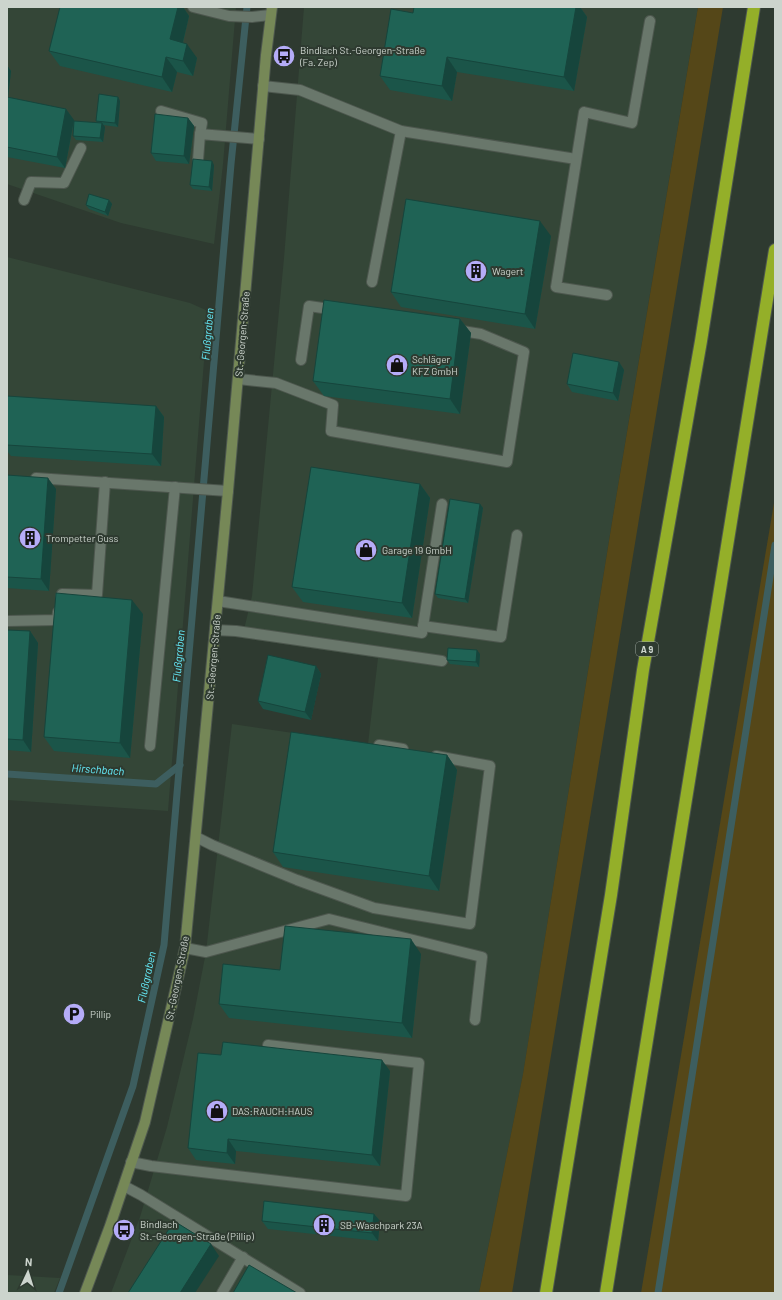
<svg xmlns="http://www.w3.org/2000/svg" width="782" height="1300" font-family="Barlow,sans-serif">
<rect width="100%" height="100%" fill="#2e3a30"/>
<!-- built -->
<g fill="#344637">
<polygon points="7,7 236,7 223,164 214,244 121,223 7,184"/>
<polygon points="304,7 698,7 613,516 523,1075 479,1293 111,1293 140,1217 167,1127 193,1019 206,952 232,724 368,744 378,658 242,638 252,596 284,258"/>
<polygon points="7,257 190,303 208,311 168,811 7,800"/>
<polygon points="7,1275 60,1278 54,1293 7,1293"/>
</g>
<!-- green -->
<g fill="#554718">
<polygon points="698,7 723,7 512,1293 479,1293 523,1074 613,516"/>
<polygon points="775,497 775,1293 641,1293"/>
</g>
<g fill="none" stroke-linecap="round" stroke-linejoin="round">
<!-- stream -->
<g stroke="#3d5e5f" stroke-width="7">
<polyline points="7,774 156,784 180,765"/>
<polyline points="59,1293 133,1086 164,945 231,164 247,7"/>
<polyline points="658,1293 775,545"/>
</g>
<!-- lane casing -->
<g stroke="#4d574e" stroke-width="12">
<g id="lane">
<polyline points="193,7 229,16 252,17 270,15"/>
<polyline points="263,86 300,90 401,131 576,159"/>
<polyline points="161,111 202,123 200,134"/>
<polyline points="198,160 200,134 259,139"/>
<polyline points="24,200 31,182 64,183 81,148"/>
<polyline points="372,282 401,131"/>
<polyline points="607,295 556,287 584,112 632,123 650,21"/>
<polyline points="301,360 309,306 336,310"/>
<polyline points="238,379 276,383 333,405 331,431 507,462 524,352 481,334 456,330"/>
<polyline points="36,478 228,491"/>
<polyline points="61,596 62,594 97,595 105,482"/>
<polyline points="218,601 422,633 442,504"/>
<polyline points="7,621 57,620 58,612"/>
<polyline points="423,626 501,637 517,535"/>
<polyline points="215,630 236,631 442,661"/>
<polyline points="379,745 403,749"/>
<polyline points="150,746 175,487"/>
<polyline points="196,837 212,845 297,880 374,908 470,924 490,766 436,756"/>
<polyline points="185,948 206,952 329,919 482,957 475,1020"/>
<polyline points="131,1162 151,1166 406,1196 419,1063 268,1045"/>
<polyline points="124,1186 141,1195 300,1293"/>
<polyline points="222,1293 243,1257"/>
</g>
</g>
<!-- secondary casing -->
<g stroke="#4d574e" stroke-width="12">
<polyline id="secondary" points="85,1293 110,1226 145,1122 185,948 228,491 266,55 272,7"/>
</g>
<!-- highway casing -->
<g stroke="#4d574e" stroke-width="14">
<g id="highway">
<polyline points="546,1293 611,895 643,670 701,341 754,7"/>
<polyline points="606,1293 775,250"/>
</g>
</g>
<!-- lane -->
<use href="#lane" stroke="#69776b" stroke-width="10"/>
<!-- secondary -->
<use href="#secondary" stroke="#768857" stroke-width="10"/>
<!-- highway -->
<use href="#highway" stroke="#94af29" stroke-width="12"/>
</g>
<!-- wall -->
<g fill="#1b5549">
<polygon points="60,7 183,7 189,16 183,43 197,58 193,76 177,72 172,92 60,66 49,51"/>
<polygon points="580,7 587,17 574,91 457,72 452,101 390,90 380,76 413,13"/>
<polygon points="7,67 8,67 11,71 8,97 66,109 74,121 98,123 96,121 118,97 120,101 118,127 103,125 105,127 103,142 76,140 73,136 74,122 65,168 7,157"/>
<polygon points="188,118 194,126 189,164 156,161 151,153"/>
<polygon points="214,165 212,191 193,189 190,185"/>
<polygon points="109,200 112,204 108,216 89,209 86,205"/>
<polygon points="551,236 535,329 401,307 391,292"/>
<polygon points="460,319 471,333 460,414 324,396 313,381"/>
<polygon points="619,362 624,370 618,401 572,392 567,384"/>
<polygon points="156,406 164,417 161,466 11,456 7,451 7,445"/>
<polygon points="7,475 56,489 49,591 7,588"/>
<polygon points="420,484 430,498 412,618 303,602 292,587"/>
<polygon points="480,504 483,508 468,603 438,598 435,594"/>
<polygon points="143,614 130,758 54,751 44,737"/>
<polygon points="7,630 30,631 38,643 31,752 7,750"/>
<polygon points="480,654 479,667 450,664 447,660"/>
<polygon points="316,666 321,674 311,720 263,709 258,701"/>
<polygon points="447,755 457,770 439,891 283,867 273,852"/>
<polygon points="421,954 412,1038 229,1018 219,1004"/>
<polygon points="390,1071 380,1166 236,1151 235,1164 196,1160 188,1148"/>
<polygon points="374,1214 380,1221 378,1241 268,1229 262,1221"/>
</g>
<!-- shaded-wall -->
<g fill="#16453c">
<polygon points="178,7 183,7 189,16 180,54 170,39"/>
<polygon points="576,7 580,7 587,17 574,91 564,77"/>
<polygon points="187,44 197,58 193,76 183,61"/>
<polygon points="166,57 177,72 172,92 162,77"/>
<polygon points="447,57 457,72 452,101 442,86"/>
<polygon points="8,67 11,71 8,97 7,95 7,80"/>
<polygon points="118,97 120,101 118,127 115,123"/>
<polygon points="66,109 74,120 65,168 57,157"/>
<polygon points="188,118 194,126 189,164 184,156"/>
<polygon points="102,123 105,127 103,142 100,138"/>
<polygon points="212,161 214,165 212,191 209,187"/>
<polygon points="109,200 112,204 108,216 105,212"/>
<polygon points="540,221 551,236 535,329 525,314"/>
<polygon points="460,319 471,333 460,414 450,399"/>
<polygon points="619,362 624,370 618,401 613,393"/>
<polygon points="156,406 164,417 161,466 152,454"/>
<polygon points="48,478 56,489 49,591 41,579"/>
<polygon points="420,484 430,498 412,618 402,603"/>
<polygon points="480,504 483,508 468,603 465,599"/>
<polygon points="132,600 143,614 130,758 120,743"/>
<polygon points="30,631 38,643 31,752 23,740"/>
<polygon points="477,650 480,654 479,667 476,662"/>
<polygon points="316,666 321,674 311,720 305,712"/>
<polygon points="447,755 457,770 439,891 429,876"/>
<polygon points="411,939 421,954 412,1038 402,1023"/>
<polygon points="382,1060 390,1071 380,1166 372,1155"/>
<polygon points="228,1139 236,1151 235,1164 227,1153"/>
<polygon points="374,1214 380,1221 378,1241 372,1233"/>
<polygon points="211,1244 219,1256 195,1293 180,1293"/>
</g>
<!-- building -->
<g fill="#1f6355" stroke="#16453c">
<polygon points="60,7 178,7 170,39 187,44 183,61 166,57 162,77 49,51"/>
<polygon points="414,7 576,7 564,77 447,57 442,86 380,76 391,9 413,13"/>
<polygon points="7,67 8,67 7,80"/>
<polygon points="99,94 118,97 115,123 96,121"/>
<polygon points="7,97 66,109 57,157 7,147"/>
<polygon points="155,114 188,118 184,156 151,153"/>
<polygon points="74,121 102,123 100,138 73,136"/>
<polygon points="193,159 212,161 209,187 190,185"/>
<polygon points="89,194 109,200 105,212 86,205"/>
<polygon points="406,199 540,221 525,314 391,292"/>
<polygon points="324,300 460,319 450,399 313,381"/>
<polygon points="573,353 619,362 613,393 567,384"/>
<polygon points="7,396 156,406 152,454 7,445"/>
<polygon points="311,467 420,484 402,603 292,587"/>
<polygon points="7,475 48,478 41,579 7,577"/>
<polygon points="450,499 480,504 465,599 435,594"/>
<polygon points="56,593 132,600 120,743 44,737"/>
<polygon points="7,630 30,631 23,740 7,739"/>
<polygon points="448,648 477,650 476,662 447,660"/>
<polygon points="268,655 316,666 305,712 258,701"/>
<polygon points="291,732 447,755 429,876 273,852"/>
<polygon points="285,926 411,939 402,1023 219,1004 223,964 280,970"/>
<polygon points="223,1042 382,1060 372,1155 228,1139 227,1153 188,1148 198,1053 221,1055"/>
<polygon points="264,1201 374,1214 372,1233 262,1221"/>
<polygon points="174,1221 211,1244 180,1293 128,1293"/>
<polygon points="249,1265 297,1293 233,1293"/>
</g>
<!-- icons -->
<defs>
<g id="bus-disc" transform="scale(1.15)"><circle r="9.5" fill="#b5acf8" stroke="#2e3a30"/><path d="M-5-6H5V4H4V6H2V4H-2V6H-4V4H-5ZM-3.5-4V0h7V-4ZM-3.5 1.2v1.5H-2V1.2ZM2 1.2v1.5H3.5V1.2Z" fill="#111"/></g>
<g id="building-disc" transform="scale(1.15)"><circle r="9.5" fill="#b5acf8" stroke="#2e3a30"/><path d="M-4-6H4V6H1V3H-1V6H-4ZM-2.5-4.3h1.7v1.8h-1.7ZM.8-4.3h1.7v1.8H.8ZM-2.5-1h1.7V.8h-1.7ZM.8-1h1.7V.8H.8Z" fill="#111"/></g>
<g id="shop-disc" transform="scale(1.15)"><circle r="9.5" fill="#b5acf8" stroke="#2e3a30"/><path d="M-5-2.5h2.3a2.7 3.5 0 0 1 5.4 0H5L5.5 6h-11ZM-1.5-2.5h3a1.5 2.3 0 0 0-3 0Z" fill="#111"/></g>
<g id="parking-disc" transform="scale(1.15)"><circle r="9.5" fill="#b5acf8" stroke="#2e3a30"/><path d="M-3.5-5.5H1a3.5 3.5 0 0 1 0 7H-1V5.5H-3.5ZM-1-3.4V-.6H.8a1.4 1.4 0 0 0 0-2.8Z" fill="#111"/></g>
</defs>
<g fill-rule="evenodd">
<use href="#bus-disc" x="284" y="56"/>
<use href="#building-disc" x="476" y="271"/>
<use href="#shop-disc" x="397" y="365"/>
<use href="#building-disc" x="30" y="538"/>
<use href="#shop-disc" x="366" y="550"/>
<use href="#parking-disc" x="74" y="1014"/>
<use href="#shop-disc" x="217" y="1111"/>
<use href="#building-disc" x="324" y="1225"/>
<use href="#bus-disc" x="124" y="1230"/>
</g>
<g text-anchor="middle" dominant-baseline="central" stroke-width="4" stroke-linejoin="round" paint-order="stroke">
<!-- shield labels -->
<rect fill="#2e3a30" stroke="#9da69e" stroke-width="1" x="636" y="642" width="22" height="14" rx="3"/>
<g font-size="9" font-weight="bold" fill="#ccd4cd">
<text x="647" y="649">A 9</text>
</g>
<!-- poi labels -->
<g font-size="10" fill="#ccd4cd" stroke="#2e3a30" text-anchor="start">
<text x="300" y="50">Bindlach St.-Georgen-Straße<tspan x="300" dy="12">(Fa. Zep)</tspan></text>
<text x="492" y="271">Wagert</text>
<text x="412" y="359">Schläger<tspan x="412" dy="12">KFZ GmbH</tspan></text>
<text x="46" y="538">Trompetter Guss</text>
<text x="382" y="550">Garage 19 GmbH</text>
<text x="90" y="1014">Pillip</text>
<text x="232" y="1111">DAS:RAUCH:HAUS</text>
<text x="140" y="1224">Bindlach<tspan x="140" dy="12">St.-Georgen-Straße (Pillip)</tspan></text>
<text x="340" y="1225">SB-Waschpark 23A</text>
</g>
<!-- street labels -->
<g font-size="10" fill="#ccd4cd" stroke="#2e3a30">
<text transform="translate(242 334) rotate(-85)">St.-Georgen-Straße</text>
<text transform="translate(213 657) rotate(-85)">St.-Georgen-Straße</text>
<text transform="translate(177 978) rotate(-79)">St.-Georgen-Straße</text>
</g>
<!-- water labels -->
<g font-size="11" font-style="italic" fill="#65edfb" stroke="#2e3a30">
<text transform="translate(207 334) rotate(-85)">Flußgraben</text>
<text transform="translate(178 656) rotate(-85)">Flußgraben</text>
<text transform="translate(98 769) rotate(4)">Hirschbach</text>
<text transform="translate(146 977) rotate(-78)">Flußgraben</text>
</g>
</g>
<!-- border -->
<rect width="782" height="1300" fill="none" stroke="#ccd4cd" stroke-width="16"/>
<!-- north arrow -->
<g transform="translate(28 1272) rotate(4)" stroke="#2e3a30" stroke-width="3" paint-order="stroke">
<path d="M0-3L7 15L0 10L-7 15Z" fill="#ccd4cd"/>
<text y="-6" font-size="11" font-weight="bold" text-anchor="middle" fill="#ccd4cd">N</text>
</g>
</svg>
